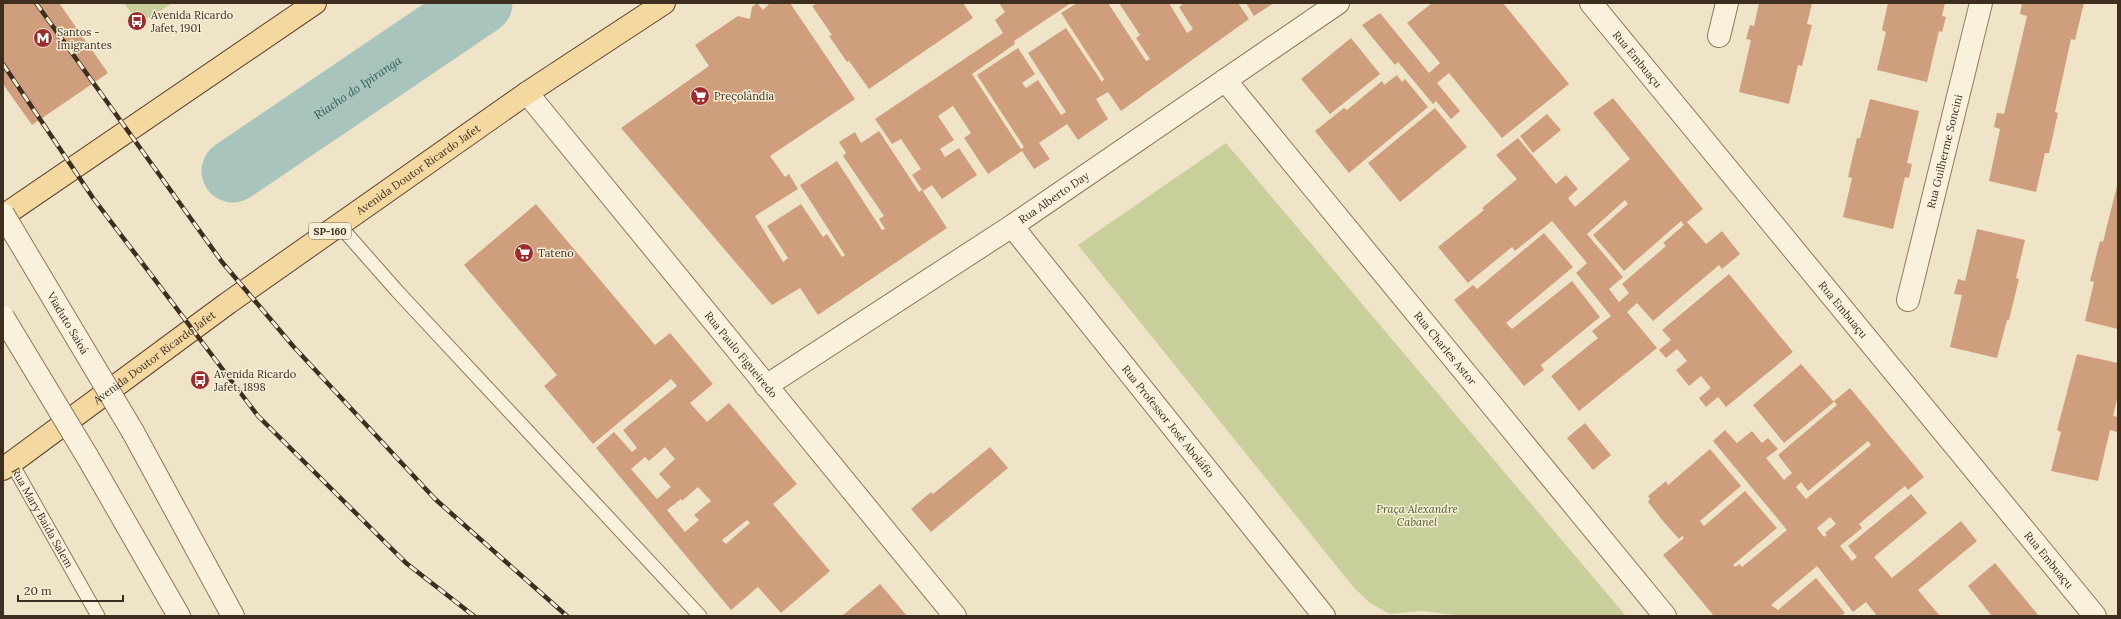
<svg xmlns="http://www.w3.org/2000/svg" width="2121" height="619" font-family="Lora,serif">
<rect width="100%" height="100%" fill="#f0e4c8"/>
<!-- green -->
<g fill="#c9cf9b">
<polygon points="124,3 173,3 139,24"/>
<polygon points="1226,143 1626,616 1463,616 1422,611 1390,614 1370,603 1355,589 1078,245"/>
</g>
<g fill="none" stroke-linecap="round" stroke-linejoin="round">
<!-- river -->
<path stroke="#a9c4bc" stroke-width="63" id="s1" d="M 233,171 L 481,3"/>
</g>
<!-- building -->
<g fill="#cf9f7d" fill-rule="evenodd">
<polygon points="3,3 59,3 108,73 32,125 3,84"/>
<polygon points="757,3 763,10 770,3 790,3 855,99 770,156 785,177 789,174 798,189 755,216 783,262 788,258 767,226 801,204 823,237 827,234 842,257 845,255 800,185 837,161 882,230 885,229 879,219 884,216 843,156 846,153 839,142 855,132 861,143 879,131 919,192 922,190 947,228 818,315 800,288 772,305 621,128 709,66 695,45 738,16 750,19 752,7"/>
<polygon points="817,3 963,3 973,18 869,89 849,61 847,62 829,36 832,35 812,6"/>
<polygon points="999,3 1071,3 1014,41 1015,44 972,74 1021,149 1024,147 977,75 1018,48 1035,74 1022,83 1026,88 1038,80 1061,115 1066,112 1028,53 1066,28 1102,82 1104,79 1061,13 1077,3 1108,3 1146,61 1150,59 1136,38 1140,35 1119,3 1169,3 1187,33 1193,29 1179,7 1182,5 1181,3 1238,3 1249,19 1121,111 1108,92 1096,99 1108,119 1078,140 1067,124 1039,143 1050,159 1034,169 1022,151 988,174 964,138 971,133 953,106 938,116 954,140 940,149 945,157 959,148 977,175 942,199 932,185 923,191 912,175 921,169 901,139 892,144 875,119 1003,33 995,20 1005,12"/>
<polygon points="1246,3 1274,3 1254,16"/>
<polygon points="1432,3 1503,3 1569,84 1502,138 1449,73 1437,83 1460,111 1451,119 1436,101 1433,104 1398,62 1395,65 1362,25 1380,13 1429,73 1440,63 1407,23"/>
<polygon points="1759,3 1812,3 1807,24 1812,25 1802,66 1798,65 1789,104 1739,92 1751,40 1746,39 1750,25 1754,26"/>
<polygon points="1888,3 1945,3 1942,16 1946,17 1942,32 1939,31 1927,82 1877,70 1886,32 1882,30"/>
<polygon points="2022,3 2084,3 2075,40 2071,39 2055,112 2058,113 2049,153 2045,153 2036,192 1989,181 2000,129 1994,127 1997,113 2004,114 2027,16 2020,14"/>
<polygon points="1351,38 1380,74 1330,114 1301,79"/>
<polygon points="1397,75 1402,82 1405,79 1428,107 1349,173 1315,131 1344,108 1347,110 1382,81 1384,85"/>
<path d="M 1613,98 L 1703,209 L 1687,222 L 1706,244 L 1722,231 L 1740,254 L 1722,269 L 1719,265 L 1653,321 L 1637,303 L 1627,312 L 1657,348 L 1579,411 L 1551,376 L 1598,338 L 1592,331 L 1611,316 L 1576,273 L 1587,263 L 1552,221 L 1515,251 L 1512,247 L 1468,283 L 1438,247 L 1484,210 L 1482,208 L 1517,179 L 1496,155 L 1518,138 L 1556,184 L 1566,175 L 1578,189 L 1568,198 L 1575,207 L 1630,159 L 1593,113 ZM 1625,200 L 1628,204 L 1593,235 L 1624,271 L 1681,221 L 1684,225 L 1663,243 L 1666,246 L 1622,284 L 1629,293 L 1619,302 L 1609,289 L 1623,277 L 1587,234 Z"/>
<polygon points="1870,99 1919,111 1907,163 1912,164 1909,178 1905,177 1893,229 1843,217 1852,178 1848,177 1857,138 1860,138"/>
<polygon points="1435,108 1467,147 1400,202 1368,163"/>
<polygon points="1547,114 1561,130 1533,153 1520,136"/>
<polygon points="2118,182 2118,329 2085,321 2094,282 2090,281 2100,241 2103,242"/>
<path d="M 536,204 L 655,345 L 670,333 L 713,384 L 690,403 L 707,422 L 729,403 L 797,484 L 773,504 L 830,571 L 781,613 L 758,587 L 731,610 L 596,448 L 614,432 L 632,452 L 637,448 L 623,430 L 677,386 L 671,379 L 593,444 L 544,386 L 557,375 L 464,265 ZM 665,447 L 675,459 L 659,474 L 671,487 L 657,499 L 631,469 L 645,457 L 649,461 ZM 698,487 L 711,501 L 694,515 L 699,520 L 685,532 L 667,510 L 681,499 L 682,501 ZM 747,520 L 750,523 L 726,544 L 722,540 Z"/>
<polygon points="1977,229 2025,240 2016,278 2019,279 2009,320 2007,320 1997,358 1950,347 1962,295 1954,294 1958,279 1965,281"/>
<polygon points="1544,233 1573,267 1506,323 1512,329 1572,281 1600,317 1541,365 1544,370 1524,386 1454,300 1473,285 1477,289"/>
<polygon points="1729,274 1793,352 1726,407 1718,397 1706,407 1699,398 1711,388 1701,376 1689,386 1676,370 1687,361 1677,349 1666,358 1659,350 1671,340 1662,330"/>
<polygon points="2077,354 2118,363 2118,395 2113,416 2118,417 2118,430 2117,432 2110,430 2098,481 2051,471 2061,432 2057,430"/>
<polygon points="1801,364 1834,402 1784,443 1753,405"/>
<path d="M 1850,388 L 1924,477 L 1908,490 L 1905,486 L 1859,524 L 1862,528 L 1840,546 L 1852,561 L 1857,557 L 1848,546 L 1911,494 L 1927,513 L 1874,557 L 1892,578 L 1961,521 L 1977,541 L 1918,590 L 1940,616 L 1877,616 L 1866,602 L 1853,612 L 1817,566 L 1771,605 L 1778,610 L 1816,578 L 1845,613 L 1841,616 L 1714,616 L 1663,555 L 1684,538 L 1682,536 L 1679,539 L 1663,521 L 1648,502 L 1650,499 L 1648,496 L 1666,481 L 1668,485 L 1710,449 L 1741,486 L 1700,521 L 1704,526 L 1745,491 L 1777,528 L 1733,565 L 1735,567 L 1739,564 L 1742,567 L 1787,530 L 1713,441 L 1725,430 L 1737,443 L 1752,431 L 1762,443 L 1768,438 L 1778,449 L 1766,458 L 1784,480 L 1792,473 L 1778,455 L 1837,405 L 1834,401 ZM 1868,441 L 1871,445 L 1806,499 L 1796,487 L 1801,482 L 1808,491 ZM 1830,517 L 1836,524 L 1825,533 L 1827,535 L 1824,537 L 1817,528 Z"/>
<polygon points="1585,423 1611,455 1593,470 1567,438"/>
<polygon points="990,447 1008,468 931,532 911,509 931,492 933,494"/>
<polygon points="1995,563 2039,616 1992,616 1968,586"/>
<polygon points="880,584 907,616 842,616"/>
</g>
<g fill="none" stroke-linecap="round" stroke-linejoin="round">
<!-- service casing -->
<g stroke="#8d765c" stroke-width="15">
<g id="service">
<polyline points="339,225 398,292 700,616"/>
<path id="s2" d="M 11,462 L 98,616"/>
</g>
</g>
<!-- minor casing -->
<g stroke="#8d765c" stroke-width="24">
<g id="minor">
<path id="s3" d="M 1591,3 L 2095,616"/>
<polyline points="1719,36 1727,3"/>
<path id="s4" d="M 1225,80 L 1665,616"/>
<path id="s5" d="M 527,93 L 955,616"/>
<path id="s6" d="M 1012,226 L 1324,616"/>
<path id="s7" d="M 1908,300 L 1981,3"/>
<path id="s8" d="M 766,386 L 1012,226 L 1338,3"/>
</g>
</g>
<!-- tertiary casing -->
<g stroke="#8d765c" stroke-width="24">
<g id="tertiary">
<polyline points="133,432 233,616"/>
<polyline points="87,456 179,616"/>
</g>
</g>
<!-- primary casing -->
<g stroke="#5b4430" stroke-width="24">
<g id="primary">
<polyline points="3,216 315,3"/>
<path id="s9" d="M 3,469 L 228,303 L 527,93 L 664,3"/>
</g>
</g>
<!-- service -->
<use href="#service" stroke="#faf1dc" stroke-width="13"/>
<!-- minor -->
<use href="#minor" stroke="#faf1dc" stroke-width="22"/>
<!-- tertiary -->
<use href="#tertiary" stroke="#faf1dc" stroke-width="22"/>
<!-- primary -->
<use href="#primary" stroke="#f3d9a0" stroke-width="22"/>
<!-- rail casing -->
<g stroke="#3d2e20" stroke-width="4.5">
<g id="rail">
<polyline points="36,3 222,262 293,346 435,499 567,616"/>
<polyline points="3,64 93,198 258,416 406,563 474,616"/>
</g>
</g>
<!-- rail -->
<use href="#rail" stroke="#f7eed8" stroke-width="3" stroke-dasharray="9" stroke-linecap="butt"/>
<!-- tertiary-bridge casing -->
<g stroke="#8d765c" stroke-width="24" stroke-linecap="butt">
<g id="tertiary-bridge">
<path id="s10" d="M 3,214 L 133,432"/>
<polyline points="3,317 87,456"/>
</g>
</g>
<!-- tertiary-bridge -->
<use href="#tertiary-bridge" stroke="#faf1dc" stroke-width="22"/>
</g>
<!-- icons -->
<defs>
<g id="bus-disc" transform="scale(1)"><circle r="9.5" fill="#9e2a2b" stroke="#f7eed8"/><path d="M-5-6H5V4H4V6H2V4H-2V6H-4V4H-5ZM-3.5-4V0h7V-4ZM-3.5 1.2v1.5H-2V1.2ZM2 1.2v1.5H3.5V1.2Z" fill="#fff"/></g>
<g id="metro-disc" transform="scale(1)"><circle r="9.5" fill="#9e2a2b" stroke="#f7eed8"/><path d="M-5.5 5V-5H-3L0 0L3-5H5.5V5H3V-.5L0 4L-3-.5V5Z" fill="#fff"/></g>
<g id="supermarket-disc" transform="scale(1)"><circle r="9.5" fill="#9e2a2b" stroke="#f7eed8"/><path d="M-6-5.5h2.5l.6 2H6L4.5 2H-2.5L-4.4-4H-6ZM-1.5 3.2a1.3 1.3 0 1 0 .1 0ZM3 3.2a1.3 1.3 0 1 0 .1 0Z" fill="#fff"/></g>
</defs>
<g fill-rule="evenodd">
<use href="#bus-disc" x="137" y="21"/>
<use href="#metro-disc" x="43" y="38"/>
<use href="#supermarket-disc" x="700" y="96"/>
<use href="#supermarket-disc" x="524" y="253"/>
<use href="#bus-disc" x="200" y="380"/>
</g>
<g text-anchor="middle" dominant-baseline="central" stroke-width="3" stroke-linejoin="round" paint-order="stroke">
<!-- shield labels -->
<rect fill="#f7eed8" stroke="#756857" stroke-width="1" x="309" y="223" width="42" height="16" rx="3"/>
<g font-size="10" font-weight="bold" fill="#3d2e20">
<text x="330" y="231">SP-160</text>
</g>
<!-- poi labels -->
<g font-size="11" fill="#3d2e20" stroke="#f7eed8" text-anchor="start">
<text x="151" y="15">Avenida Ricardo<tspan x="151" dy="13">Jafet, 1901</tspan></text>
<text x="57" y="32">Santos -<tspan x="57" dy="13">Imigrantes</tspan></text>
<text x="714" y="96">Preçolândia</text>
<text x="538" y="253">Tateno</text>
<text x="214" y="374">Avenida Ricardo<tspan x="214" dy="13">Jafet, 1898</tspan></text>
</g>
<!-- street labels -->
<g font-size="11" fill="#3d2e20" stroke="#f7eed8">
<text stroke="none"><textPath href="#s3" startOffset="73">Rua Embuaçu</textPath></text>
<text stroke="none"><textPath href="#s7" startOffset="153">Rua Guilherme Soncini</textPath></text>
<text stroke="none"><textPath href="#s9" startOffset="512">Avenida Doutor Ricardo Jafet</textPath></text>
<text stroke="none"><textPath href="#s8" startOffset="344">Rua Alberto Day</textPath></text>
<text stroke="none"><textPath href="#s3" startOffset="397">Rua Embuaçu</textPath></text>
<text stroke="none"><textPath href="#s10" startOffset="127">Viaduto Saioá</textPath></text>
<text stroke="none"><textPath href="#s4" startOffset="347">Rua Charles Astor</textPath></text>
<text stroke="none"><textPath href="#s5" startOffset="338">Rua Paulo Figueiredo</textPath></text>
<text stroke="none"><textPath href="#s9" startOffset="188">Avenida Doutor Ricardo Jafet</textPath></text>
<text stroke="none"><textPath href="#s6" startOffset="250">Rua Professor José Aboláfio</textPath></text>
<text stroke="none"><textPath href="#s2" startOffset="64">Rua Mary Baida Salem</textPath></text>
<text stroke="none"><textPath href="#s3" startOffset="721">Rua Embuaçu</textPath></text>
</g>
<!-- park labels -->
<g font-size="11" font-style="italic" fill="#4d5a26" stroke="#f7eed8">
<text x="1417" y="509">Praça Alexandre<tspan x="1417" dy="13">Cabanel</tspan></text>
</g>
<!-- water labels -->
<g font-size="12" font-style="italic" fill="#2f5d5a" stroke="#f7eed8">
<text stroke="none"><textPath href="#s1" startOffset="150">Riacho do Ipiranga</textPath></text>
</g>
</g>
<!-- border -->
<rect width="2121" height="619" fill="none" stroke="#3d2e20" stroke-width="8"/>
<!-- scale -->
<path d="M18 595v6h105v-6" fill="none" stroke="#3d2e20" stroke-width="2"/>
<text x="24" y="595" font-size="12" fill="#3d2e20" stroke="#f7eed8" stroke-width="3" paint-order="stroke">20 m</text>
</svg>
